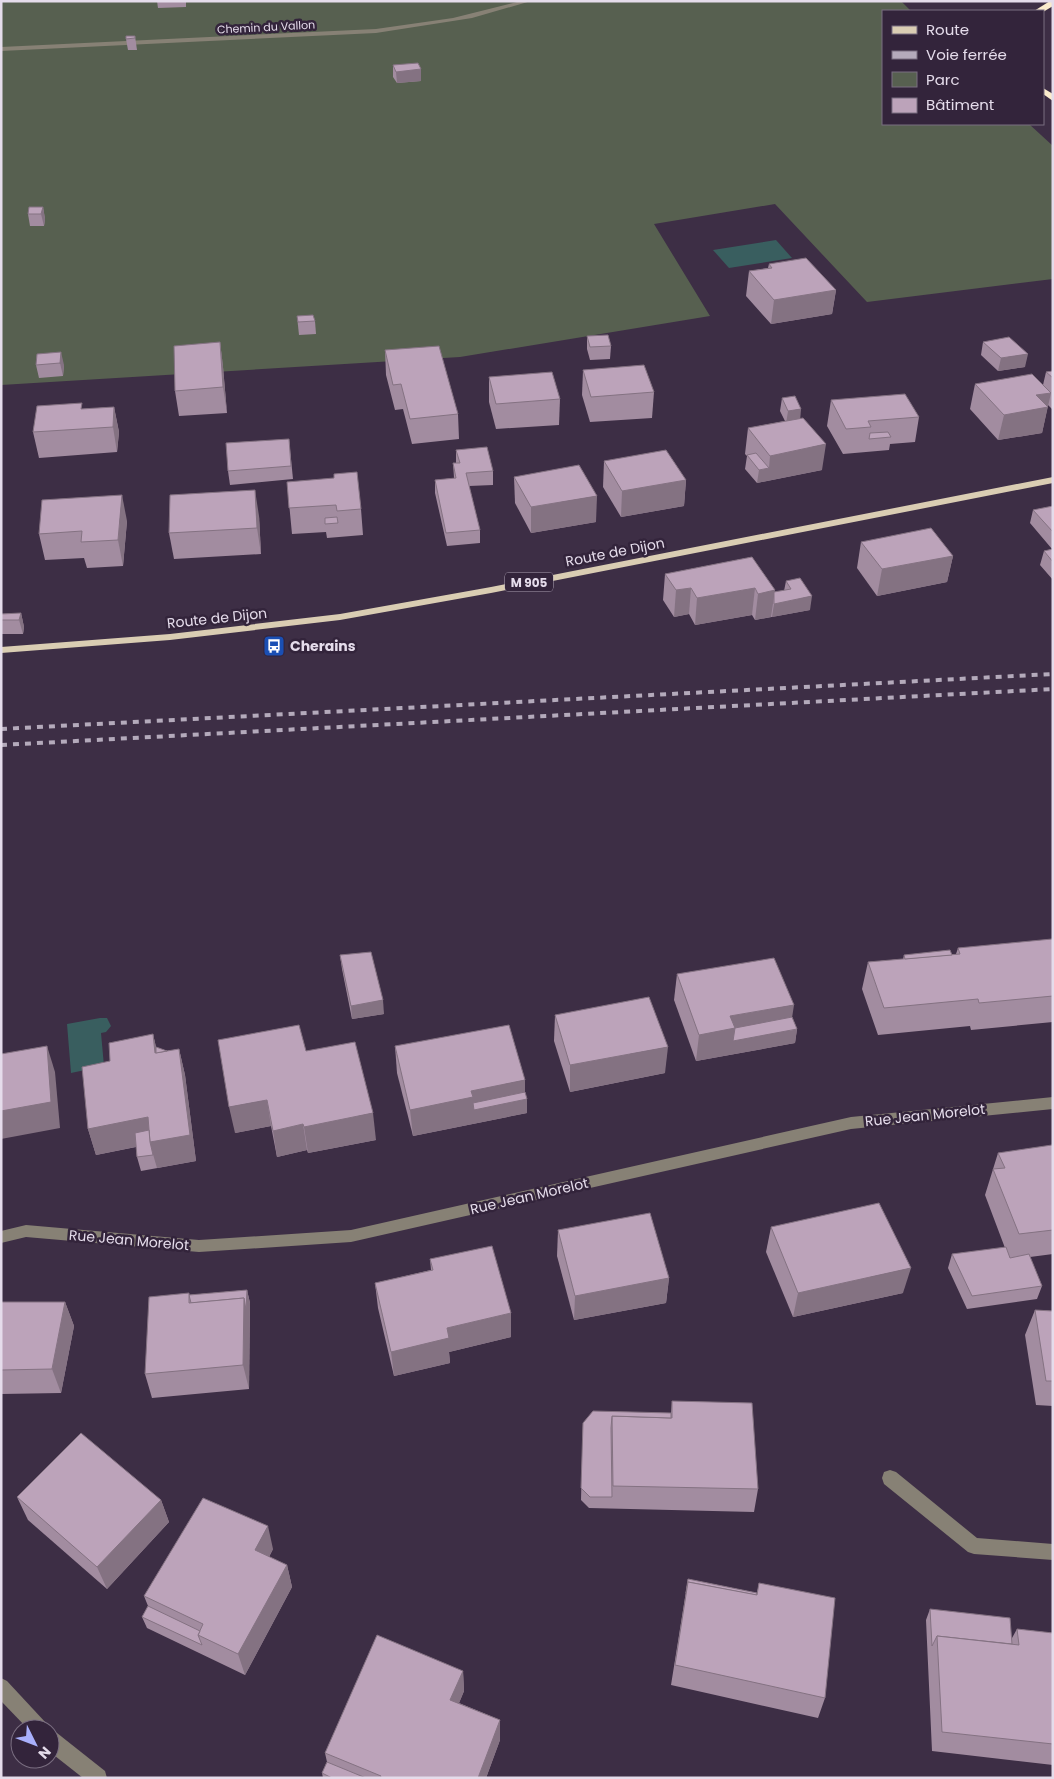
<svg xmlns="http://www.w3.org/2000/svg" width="1054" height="1779" font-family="Poppins,sans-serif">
<rect width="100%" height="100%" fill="#3d2e45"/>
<!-- green -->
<polygon fill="#576050" points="1,1 901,1 911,11 883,11 883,124 1029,124 1053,146 1053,279 867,302 775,204 654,224 710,316 460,357 1,385"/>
<!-- water -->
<g fill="#395e5f">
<polygon points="776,240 792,258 729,268 713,250"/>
<polygon points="100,1018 107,1018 111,1026 106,1032 101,1033 104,1066 71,1073 67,1024"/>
</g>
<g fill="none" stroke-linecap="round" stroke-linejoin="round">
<!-- minor -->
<g fill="#878175" fill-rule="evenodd">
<polygon points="521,1 531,1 472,18 376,33 1,51 1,47 376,29 453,18"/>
<polygon points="1053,1097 1053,1109 851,1129 351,1242 199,1252 26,1237 1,1243 1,1231 26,1225 199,1240 351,1230 851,1117"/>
<polygon points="890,1470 896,1472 977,1538 1053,1544 1053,1560 974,1554 968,1552 884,1484 882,1478 884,1472"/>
<polygon points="1,1678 7,1681 46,1723 49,1729 28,1729 1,1701"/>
<polygon points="50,1731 57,1733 105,1771 107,1778 83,1778 50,1752"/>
</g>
<!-- major -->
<polygon fill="#dacdb3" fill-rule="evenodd" points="1053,477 1053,483 491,593 340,620 170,640 1,653 1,647 170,634 340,614 491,587"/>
<!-- highway -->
<g fill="#faebcc" fill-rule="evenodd">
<polygon points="1050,1 1053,1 1053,6 1043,12 1034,11"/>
<polygon points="1043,88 1053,94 1053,101 1043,94"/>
</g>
<!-- rail -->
<g stroke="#b4aabb" stroke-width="4" stroke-dasharray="6 6" stroke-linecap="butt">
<polyline points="1,729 1053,674"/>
<polyline points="1,745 1053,689"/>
</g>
</g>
<!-- wall -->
<g fill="#a28ca0">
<polygon points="157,1 186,1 186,7 158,8"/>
<polygon points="135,36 137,50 128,50 126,39"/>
<polygon points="393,65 421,69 421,81 397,83 393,77"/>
<polygon points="43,207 45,219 44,226 30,226 28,214"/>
<polygon points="769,264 836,290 832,314 771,324 746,296 749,271 768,268"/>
<polygon points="297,316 315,321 316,334 299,335"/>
<polygon points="587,336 611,346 610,359 590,360 587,349"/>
<polygon points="220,342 223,367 227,413 179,416 175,391"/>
<polygon points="983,342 1025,367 998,371 981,355"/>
<polygon points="385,350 458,414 459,439 412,444 403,409 395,410 386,375"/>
<polygon points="37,354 64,365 63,376 39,378 36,365"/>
<polygon points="583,370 654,392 652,418 590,422 582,395"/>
<polygon points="1053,371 1053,410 1048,405 1042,433 998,440 970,409 975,384 1043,385 1046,372"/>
<polygon points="489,377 560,399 559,425 496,429 489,402"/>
<polygon points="782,398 800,418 822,470 757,483 745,469 747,456 745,454 748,428 785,421 780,411"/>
<polygon points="831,400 919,417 915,442 890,444 889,450 843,454 827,426"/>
<polygon points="114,407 119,432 117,452 39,458 33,432 83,409"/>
<polygon points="289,439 293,479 230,485 228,471"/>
<polygon points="456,450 493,471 493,485 469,486 480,530 480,543 447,546 435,493 435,480 454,478 453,463 456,463"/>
<polygon points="604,461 686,480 684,506 621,517 603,487"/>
<polygon points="514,477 596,522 531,533 515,503"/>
<polygon points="287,482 361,509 363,535 327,538 326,532 292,534"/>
<polygon points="1053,506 1053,580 1040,565 1044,551 1052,549 1030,523 1033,510"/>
<polygon points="259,516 261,554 174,559 169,533"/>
<polygon points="127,521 123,566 87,568 84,558 45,560 39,534"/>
<polygon points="861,542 953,556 947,582 877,596 857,568"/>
<polygon points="752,557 774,592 784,591 786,581 810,610 755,620 752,615 695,625 689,614 674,617 663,600 665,574"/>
<polygon points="21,613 24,627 23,634 1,634 1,614"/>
<polygon points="1053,941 1053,1022 971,1030 970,1026 878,1035 862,989 868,962 903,959 904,955 956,954 958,948"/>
<polygon points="340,955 384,1014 352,1019 342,969"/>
<polygon points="677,974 792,1017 797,1029 795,1043 696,1061 674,1000"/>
<polygon points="555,1015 665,1073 570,1092 554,1041"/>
<polygon points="153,1034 156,1047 167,1051 179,1049 185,1075 196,1161 141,1171 137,1157 136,1147 96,1155 88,1129 110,1061"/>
<polygon points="395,1046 525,1092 527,1113 413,1136 397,1073"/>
<polygon points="306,1051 376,1140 308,1153 307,1150 277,1157 271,1126 235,1133"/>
<polygon points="1053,1147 1053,1254 1030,1257 1042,1286 1037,1299 967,1309 948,1268 952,1254 1005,1248 985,1195 998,1153"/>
<polygon points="771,1227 903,1293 793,1317 766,1252"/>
<polygon points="558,1230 669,1278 666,1303 574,1320 557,1256"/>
<polygon points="430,1259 511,1313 511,1337 449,1352 450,1363 394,1376 378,1308 375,1283 431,1270"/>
<polygon points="247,1290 250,1303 249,1389 152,1398 145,1374 189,1295"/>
<polygon points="1,1302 65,1302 74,1326 61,1393 1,1394"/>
<polygon points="1035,1310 1053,1311 1053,1406 1036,1405 1025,1335"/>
<polygon points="672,1401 758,1489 754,1512 589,1508 581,1500 583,1423 671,1413"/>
<polygon points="17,1497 161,1500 169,1522 107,1589 28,1520"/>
<polygon points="273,1549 269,1557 287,1565 292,1587 245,1675 147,1628 142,1617 148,1606 144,1596"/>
<polygon points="688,1579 757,1593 759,1583 825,1698 818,1718 671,1685"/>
<polygon points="930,1609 1012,1638 1017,1629 1053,1633 1053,1765 932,1751 926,1620"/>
<polygon points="463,1671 464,1691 459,1703 500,1720 500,1740 486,1778 323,1778 322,1773 327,1762 325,1753"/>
</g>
<!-- shaded-wall -->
<g fill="#847282">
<polygon points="421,69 421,81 397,83 396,72"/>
<polygon points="43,207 45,219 44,226 41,214"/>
<polygon points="836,290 832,314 771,324 774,300"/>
<polygon points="220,342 223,367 227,413 223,387"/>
<polygon points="61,352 64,365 63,376 60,363"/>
<polygon points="1028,354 1025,367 998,371 1001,358"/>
<polygon points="1051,393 1042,433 998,440 1004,415 1036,395"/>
<polygon points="114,407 119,432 117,452 113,427"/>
<polygon points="801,409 800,422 786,424 788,411"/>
<polygon points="826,444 822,470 757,483 759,470 769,468 770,456"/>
<polygon points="686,480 684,506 621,517 622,491"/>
<polygon points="255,490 259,516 261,554 257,528"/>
<polygon points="122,495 127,521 123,566 118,540"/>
<polygon points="597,496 596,522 531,533 531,507"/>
<polygon points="953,556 947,582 877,596 882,569"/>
<polygon points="691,588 689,614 674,617 676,590"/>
<polygon points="755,588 752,615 695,625 697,598"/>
<polygon points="775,590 771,617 755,620 758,594"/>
<polygon points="812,596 810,610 772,617 774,604"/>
<polygon points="21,613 24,627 23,634 19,620"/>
<polygon points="383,1000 384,1014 352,1019 351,1006"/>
<polygon points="794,1005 790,1031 797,1029 795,1043 696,1061 699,1035 730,1016"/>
<polygon points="153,1034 159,1061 155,1053"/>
<polygon points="47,1046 55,1072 60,1128 1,1139 1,1111"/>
<polygon points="668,1047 665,1073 570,1092 570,1065"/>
<polygon points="179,1049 185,1075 196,1161 157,1168 150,1144 96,1155 88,1129"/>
<polygon points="525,1080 525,1100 527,1099 527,1113 413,1136 410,1110 471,1091"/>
<polygon points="267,1100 271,1126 235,1133 229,1107"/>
<polygon points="373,1113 376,1140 308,1153 304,1127"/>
<polygon points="303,1124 307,1150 277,1157 273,1131"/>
<polygon points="911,1268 903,1293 793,1317 798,1293"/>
<polygon points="669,1278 666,1303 574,1320 575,1296"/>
<polygon points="247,1290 250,1303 249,1389 243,1365 244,1298"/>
<polygon points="65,1302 74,1326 61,1393 52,1369"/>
<polygon points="511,1313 511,1337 449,1352 450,1363 394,1376 391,1352 447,1328"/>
<polygon points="161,1500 169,1522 107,1589 97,1567"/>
<polygon points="268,1526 273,1549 261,1572 255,1550"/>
<polygon points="287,1565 292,1587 245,1675 238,1654"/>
<polygon points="463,1671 464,1691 452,1720 450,1700"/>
<polygon points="500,1720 500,1740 486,1778 478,1778"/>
</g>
<!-- building -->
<g fill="#bca3ba" stroke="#847282">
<polygon points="126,36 135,36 135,38 126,39"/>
<polygon points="418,63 421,69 396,72 393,65"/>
<polygon points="29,207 43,207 41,214 28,214"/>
<polygon points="806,258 836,290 774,300 749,271 772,268 769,264"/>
<polygon points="313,315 315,321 298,322 297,316"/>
<polygon points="608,335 611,346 590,347 587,336"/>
<polygon points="1009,337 1028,354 1001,358 983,342"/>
<polygon points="220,342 223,387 175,391 174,346"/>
<polygon points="439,346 458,414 410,419 401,384 393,385 385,350"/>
<polygon points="61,352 60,363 36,365 37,354"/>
<polygon points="644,365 654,392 591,397 583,370"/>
<polygon points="1053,371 1053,378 1046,372"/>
<polygon points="552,372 560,399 496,404 489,377"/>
<polygon points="1032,374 1051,393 1036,395 1048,407 1004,415 975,384"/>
<polygon points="905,394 919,417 868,421 871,427 846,429 831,400"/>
<polygon points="795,396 801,409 788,411 782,398"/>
<polygon points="82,403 81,409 114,407 113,427 33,432 37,406"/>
<polygon points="803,418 826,444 770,456 748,428"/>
<polygon points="888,432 891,437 869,439 870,433"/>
<polygon points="289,439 291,466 228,471 226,443"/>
<polygon points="487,447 493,471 466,473 480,530 446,533 435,480 456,478 453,463 460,463 456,450"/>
<polygon points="666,450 686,480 622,491 604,461"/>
<polygon points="756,453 769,468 759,470 747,455"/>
<polygon points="579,465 597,496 531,507 514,477"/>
<polygon points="357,472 361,509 337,511 336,505 289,508 287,482 334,478 334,474"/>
<polygon points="255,490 257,528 169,533 170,495"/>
<polygon points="122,495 118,540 81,542 82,531 39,534 42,500"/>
<polygon points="1053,506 1053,532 1033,510"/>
<polygon points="337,517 338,523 325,524 325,518"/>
<polygon points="931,528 953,556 882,569 861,542"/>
<polygon points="1053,549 1053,562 1044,551"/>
<polygon points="752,557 775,590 758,594 755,588 697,598 691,588 676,590 665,574"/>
<polygon points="800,578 812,596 774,604 774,592 791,589 786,581"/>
<polygon points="21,613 19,620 1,620 1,614"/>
<polygon points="1052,939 1053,941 1053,996 979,1003 978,999 884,1008 868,962 960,954 958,948"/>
<polygon points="950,950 952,955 905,959 904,955"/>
<polygon points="371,952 383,1000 351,1006 340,955"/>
<polygon points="774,958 794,1005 730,1016 735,1028 699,1035 677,974"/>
<polygon points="649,997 668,1047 570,1065 555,1015"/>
<polygon points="792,1017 797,1029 733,1041 735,1028"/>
<polygon points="299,1025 306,1051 355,1042 373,1113 304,1127 303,1124 273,1131 267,1100 229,1107 218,1040"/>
<polygon points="509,1025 525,1080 471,1091 473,1097 410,1110 395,1046"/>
<polygon points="153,1034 155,1053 179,1049 190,1135 150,1142 148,1117 88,1129 82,1067 110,1061 109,1043"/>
<polygon points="47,1046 51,1102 1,1111 1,1054"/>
<polygon points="156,1047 167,1051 156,1053"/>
<polygon points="525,1092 527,1099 474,1110 473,1103"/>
<polygon points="149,1130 150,1142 153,1155 137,1157 135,1133"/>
<polygon points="1052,1145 1053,1147 1053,1230 1019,1234 993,1169 1005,1168 998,1153"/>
<polygon points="879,1203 911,1268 798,1293 771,1227"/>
<polygon points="650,1213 669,1278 575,1296 558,1230"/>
<polygon points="492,1246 511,1313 447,1328 449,1338 391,1352 375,1283 433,1270 430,1259"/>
<polygon points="1006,1247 1010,1258 1029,1254 1042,1286 972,1296 952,1254"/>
<polygon points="247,1290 246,1310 244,1298 191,1303 189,1295"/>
<polygon points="189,1293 189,1303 244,1298 243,1365 145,1374 149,1297"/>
<polygon points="1,1302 65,1302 52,1369 1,1370"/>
<polygon points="1035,1310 1053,1311 1053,1381 1046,1381"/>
<polygon points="672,1401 752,1403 758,1489 613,1486 612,1416 672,1418"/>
<polygon points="593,1411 671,1413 671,1418 612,1416 611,1428 612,1497 590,1497 581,1488 583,1423"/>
<polygon points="81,1433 161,1500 97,1567 17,1497"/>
<polygon points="203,1498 268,1526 255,1550 287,1565 238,1654 198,1635 203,1624 144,1596"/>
<polygon points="688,1579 757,1593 756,1595 688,1582 686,1593"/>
<polygon points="688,1582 757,1595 759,1583 835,1598 825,1698 675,1665"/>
<polygon points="148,1606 200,1631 198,1635 202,1645 142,1617"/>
<polygon points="930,1609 1010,1618 1012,1644 937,1636 932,1646"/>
<polygon points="1017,1629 1053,1633 1053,1744 942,1732 937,1636 1019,1645"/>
<polygon points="377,1635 463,1671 450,1700 500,1720 478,1778 380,1778 381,1776 325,1753"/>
<polygon points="327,1762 366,1778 332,1778 322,1773"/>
</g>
<!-- icons -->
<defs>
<g id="bus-square" transform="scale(1.125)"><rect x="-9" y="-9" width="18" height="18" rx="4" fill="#1a4fb4" stroke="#33243b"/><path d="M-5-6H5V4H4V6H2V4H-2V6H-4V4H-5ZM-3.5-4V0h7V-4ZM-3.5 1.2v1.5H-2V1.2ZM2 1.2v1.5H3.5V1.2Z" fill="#fff"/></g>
</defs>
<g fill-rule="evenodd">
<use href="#bus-square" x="274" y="646"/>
</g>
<g text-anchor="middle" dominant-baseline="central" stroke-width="5" stroke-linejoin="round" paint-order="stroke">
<!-- far-street labels -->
<g font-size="11" fill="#e5dceb" stroke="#33243b">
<text transform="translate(266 27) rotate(-3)">Chemin du Vallon</text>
</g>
<!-- shield labels -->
<rect fill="#33243b" stroke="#b0a5b6" stroke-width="1" x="505" y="572.5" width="48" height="19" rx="4"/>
<g font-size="12" font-weight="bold" fill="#e5dceb">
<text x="529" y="582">M 905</text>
</g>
<!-- street labels -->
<g font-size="14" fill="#e5dceb" stroke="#33243b">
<text transform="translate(615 552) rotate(-11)">Route de Dijon</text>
<text transform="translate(217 618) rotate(-6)">Route de Dijon</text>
<text transform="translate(925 1115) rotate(-6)">Rue Jean Morelot</text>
<text transform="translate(529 1196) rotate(-13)">Rue Jean Morelot</text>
<text transform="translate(129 1240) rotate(5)">Rue Jean Morelot</text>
</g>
<!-- poi labels -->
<g font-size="14" font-weight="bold" fill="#e5dceb" stroke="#33243b" text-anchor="start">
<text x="290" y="646">Cherains</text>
</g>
</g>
<!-- border -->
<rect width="1054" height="1779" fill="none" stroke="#e5dceb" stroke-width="5"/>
<!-- legend -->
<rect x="882" y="10" width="162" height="115" fill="#33243b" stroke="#7a6e81"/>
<rect x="892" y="26" width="25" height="8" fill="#dacdb3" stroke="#7a6e81"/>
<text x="926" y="35" font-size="15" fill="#e5dceb">Route</text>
<rect x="892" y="51" width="25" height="8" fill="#b4aabb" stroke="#7a6e81"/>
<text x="926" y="60" font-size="15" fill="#e5dceb">Voie ferrée</text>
<rect x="892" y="72" width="25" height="15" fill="#576050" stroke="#7a6e81"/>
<text x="926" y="85" font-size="15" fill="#e5dceb">Parc</text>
<rect x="892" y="98" width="25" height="15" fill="#bca3ba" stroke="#7a6e81"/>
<text x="926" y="110" font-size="15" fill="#e5dceb">Bâtiment</text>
<!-- north arrow -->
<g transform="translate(35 1744) rotate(132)"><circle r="24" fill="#33243b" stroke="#7a6e81"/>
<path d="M0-4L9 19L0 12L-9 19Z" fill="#a9b0fc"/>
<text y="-8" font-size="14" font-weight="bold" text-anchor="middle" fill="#e5dceb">N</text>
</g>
</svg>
